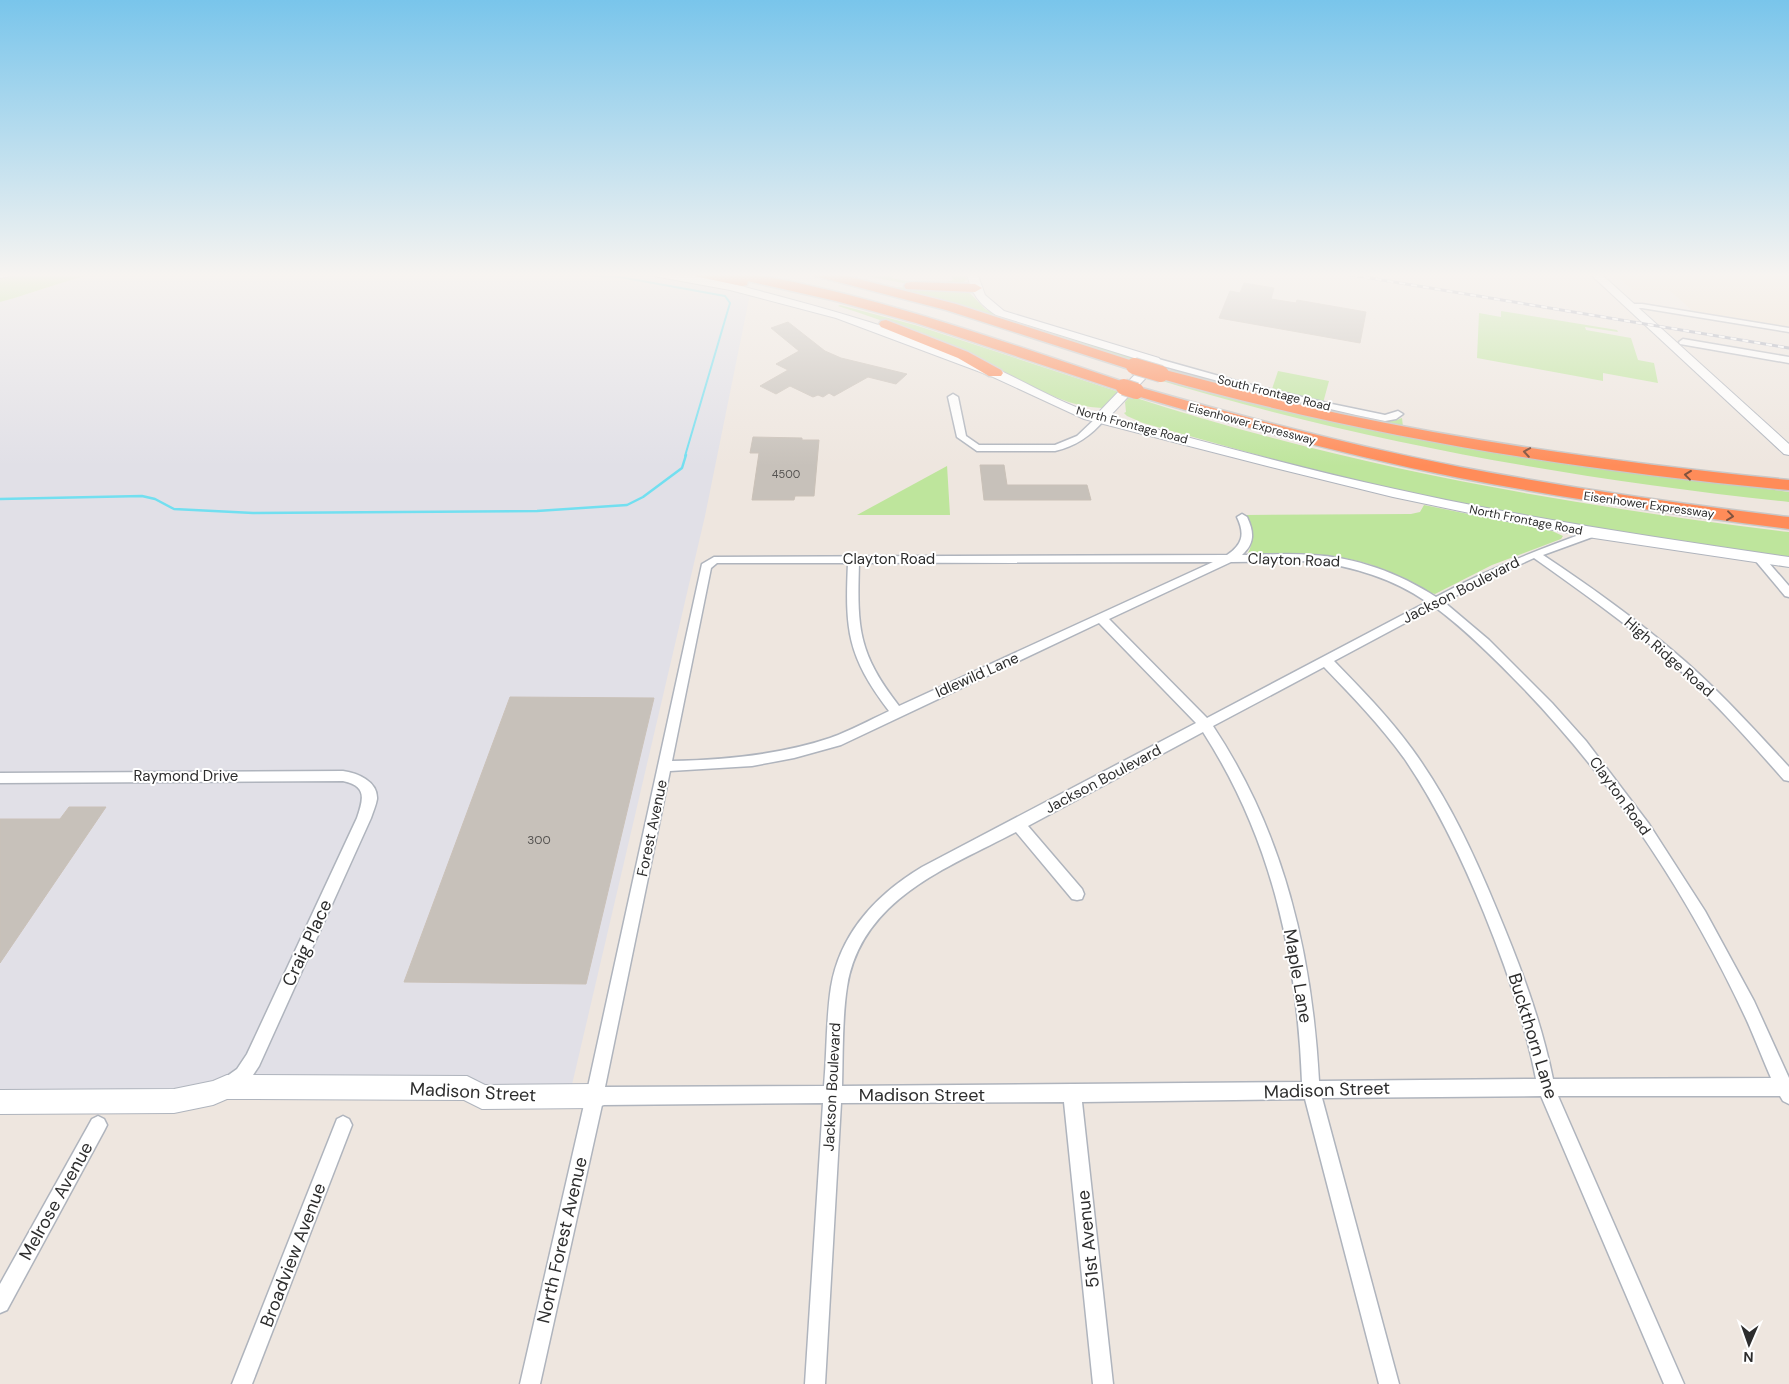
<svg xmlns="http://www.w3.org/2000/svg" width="1789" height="1384" font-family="'DM Sans',sans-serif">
<rect width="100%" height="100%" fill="#eee6df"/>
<!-- industrial -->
<polygon fill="#e1e0e7" points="101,273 640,273 750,294 705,516 571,1089 0,1093 0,302 44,289 74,278"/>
<!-- education -->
<polygon fill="#efe1cf" points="1613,273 1789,273 1789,328 1695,313 1669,290 1633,290"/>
<!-- green -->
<g fill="#bee59c">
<path d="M 24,273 L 101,273 C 66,279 34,293 0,302 L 0,277 Z"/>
<path d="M 851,273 L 893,273 L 889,273 L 890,275 L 894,275 L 892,278 C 907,282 939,286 953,280 L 951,274 L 948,273 L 963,273 L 967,279 L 961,284 L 908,284 Z"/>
<polygon points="893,287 965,291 970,293 985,309 1001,317"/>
<path d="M 840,305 L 915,325 L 1119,392 L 1102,408 C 1060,407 1022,379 985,362 C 938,340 888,322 838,306 Z"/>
<polygon points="1501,311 1617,330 1618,332 1585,327 1586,330 1631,338 1638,360 1654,363 1658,383 1603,373 1603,381 1477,358 1479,313 1501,317"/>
<polygon points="1007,320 1134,357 1137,359 1137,362"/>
<path d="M 1163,370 L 1174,370 C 1230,384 1285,401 1342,413 C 1361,417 1385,426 1402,418 L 1403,427 L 1310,408 Z"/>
<polygon points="1278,371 1329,381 1323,403 1271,392"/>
<path d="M 1149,377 L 1158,377 C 1266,409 1375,430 1486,448 C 1587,464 1688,479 1789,492 L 1789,502 C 1572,479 1357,441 1149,377 Z"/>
<path d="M 1130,396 C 1344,466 1566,505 1789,532 L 1789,557 C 1667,539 1545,522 1424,496 C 1329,476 1236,449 1143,423 L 1127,416 L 1124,413 L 1126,412 L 1125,402 Z"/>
<polygon points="947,465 950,515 857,515 947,466"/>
<path d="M 1424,505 L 1552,531 L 1563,536 L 1561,539 L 1492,565 L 1435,594 C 1413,589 1393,573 1372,565 C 1333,552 1288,553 1248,553 C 1255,540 1252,527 1245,515 L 1411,514 L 1420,512 Z"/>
</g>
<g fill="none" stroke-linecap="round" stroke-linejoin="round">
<!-- stream-far1 -->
<polyline stroke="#72dff0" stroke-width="2" points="534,273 620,277 725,296 730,303 685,456"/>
<!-- stream -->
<polyline stroke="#72dff0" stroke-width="2.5" points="0,499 142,496 155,499 174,509 253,513 537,511 627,505 643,497 682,468 686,455"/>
</g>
<!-- building -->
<g fill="#c7c1ba" stroke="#cac1b8">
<polygon points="1244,283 1274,288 1271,299 1296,303 1297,300 1366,312 1360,343 1219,318 1230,291 1240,293"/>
<polygon points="788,322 825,351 841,358 907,374 896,384 868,377 834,396 829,393 823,397 818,395 813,397 790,386 776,394 760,386 788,370 776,364 799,351 771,328"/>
<polygon points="753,437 802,438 802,440 819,440 814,496 795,496 794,500 752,500 759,453 750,453"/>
<polygon points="980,465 1004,465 1007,485 1087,485 1091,500 984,500"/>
<polygon points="510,697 654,698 586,984 404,982"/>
<polygon points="69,807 106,807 0,963 0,819 60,819"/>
</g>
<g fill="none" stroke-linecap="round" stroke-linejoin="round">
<!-- street casing -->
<g stroke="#afb4bd" stroke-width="3">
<g id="street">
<polygon points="1627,304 1642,304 1789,328 1789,332 1642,308 1630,308 1626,306"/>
<polygon points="1683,339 1789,357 1789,363 1680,344 1679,342"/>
<polygon points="1155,358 1244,383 1327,403 1385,415 1398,411 1403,414 1396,419 1385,421 1356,415 1266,394 1152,363 1152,359"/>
<path d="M 953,394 L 958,397 L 966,436 L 979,445 L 1055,445 L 1077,436 L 1097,417 L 1100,416 L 1105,419 C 1091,436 1076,446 1055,451 L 977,451 L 957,437 L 948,397 Z"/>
<path d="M 1242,514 L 1247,517 C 1254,532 1255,543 1242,555 C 1265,555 1289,553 1312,555 C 1355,557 1399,573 1436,597 C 1486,570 1537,550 1590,531 L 1598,531 L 1599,533 L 1598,535 L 1543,555 C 1588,585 1632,616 1673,651 C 1715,686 1752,727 1789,767 L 1789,781 L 1784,780 C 1746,737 1708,694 1665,657 C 1623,621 1579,590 1534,558 L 1490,578 L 1444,602 L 1489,640 L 1552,703 L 1586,741 L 1649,824 L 1705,911 L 1754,1001 L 1789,1078 L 1789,1104 L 1783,1101 L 1780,1096 L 1558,1096 L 1684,1384 L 1664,1384 L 1541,1096 L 1322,1098 L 1399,1384 L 1379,1384 L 1305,1099 L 1082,1102 L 1113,1384 L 1093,1384 L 1064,1102 L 841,1103 L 825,1384 L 805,1384 L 823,1103 L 602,1105 L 540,1384 L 520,1384 L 586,1096 L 702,564 L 714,557 L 1227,555 C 1243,544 1245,534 1237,517 ZM 1312,561 C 1354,567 1392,578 1427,602 L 1207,718 L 1109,619 L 1231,562 ZM 1213,562 L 899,706 C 858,653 857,629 859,563 ZM 717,563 L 848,563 C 845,630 847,656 889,711 C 870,720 850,731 830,738 C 779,755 725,760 672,761 L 711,568 ZM 1435,607 C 1467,631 1496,660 1524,689 C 1616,785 1692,901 1748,1023 C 1756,1041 1763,1060 1771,1078 L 1553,1079 C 1541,1020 1520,965 1497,910 C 1474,854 1448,798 1412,749 C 1389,717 1361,689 1334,661 ZM 1099,623 L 1196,723 L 922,867 C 877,894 840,933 831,987 C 826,1019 827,1054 824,1086 L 605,1087 L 670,771 L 752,766 L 794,758 L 841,745 ZM 1324,667 C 1352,696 1380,725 1404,758 C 1437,806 1462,859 1484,913 C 1506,967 1525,1022 1536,1079 L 1319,1081 C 1312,953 1284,833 1213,726 ZM 1203,732 C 1272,839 1297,956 1302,1082 L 842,1086 C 843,1054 842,1019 847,987 C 861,899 947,868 1016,832 L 1072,899 L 1077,900 L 1082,899 L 1084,894 L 1082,889 L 1028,826 Z"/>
<polygon points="1758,554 1762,555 1789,586 1789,597 1785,596 1754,559 1753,557"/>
<path d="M 343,771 C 357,773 378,781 377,799 C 376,805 373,812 371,818 L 259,1066 L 249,1081 L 229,1094 L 223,1091 L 220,1085 L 223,1079 L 237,1069 L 247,1054 L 357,818 C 363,800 368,786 343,781 L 0,783 L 0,773 Z"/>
<polygon points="98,1116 104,1119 107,1125 104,1131 7,1310 0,1313 0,1284 92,1119"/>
<polygon points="343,1116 349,1119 352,1125 252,1384 232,1384 337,1119"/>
</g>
</g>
<!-- secondary casing -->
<g stroke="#afb4bd" stroke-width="2">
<g id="secondary">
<polygon points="0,273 17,273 16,275 0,278"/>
<path d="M 649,273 C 684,270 733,284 767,293 C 846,314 926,337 1001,371 C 1031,385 1066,406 1097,414 L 1147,362 L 996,315 C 979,304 971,293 967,273 L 977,273 L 985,295 L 1004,311 L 1159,358 L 1161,361 L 1159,364 L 1109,417 C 1204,441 1299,468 1395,489 C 1525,518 1657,538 1789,557 L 1789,567 L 1594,538 L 1503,520 L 1393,497 L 1271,467 L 1084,419 L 991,376 L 836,318 L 730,290 L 654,276 Z"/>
<polygon points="1589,273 1600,273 1789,444 1789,455 1784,454"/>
<polygon points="227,1075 467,1076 485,1085 595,1084 604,1087 607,1096 604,1105 595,1108 482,1109 464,1100 227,1099 213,1105 174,1113 0,1114 0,1090 174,1089 213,1081"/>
</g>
</g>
<!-- highway casing -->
<g stroke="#c8c8c8" stroke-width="3">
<g id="highway">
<path d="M 692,273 C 739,268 786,280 833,291 C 934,316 1031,351 1130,384 L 1132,387 L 1142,388 C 1247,418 1353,446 1460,467 C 1569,488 1679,504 1789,517 L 1789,529 C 1679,515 1569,499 1460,478 C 1349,456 1239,426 1130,394 L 1128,391 L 1118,390 L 916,323 L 836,301 L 756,283 L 748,281 L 747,285 L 742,286 L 694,276 Z"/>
<polygon points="813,273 835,273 956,304 1139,363 1142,366 1139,369 1129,369 946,310 815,276"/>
<polygon points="911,282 975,284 982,288 975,292 906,289 904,286 906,283"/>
<polygon points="886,320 968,352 1001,370 1003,373 1001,376 989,376 958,358 881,327 879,324 881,321"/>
<path d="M 1161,369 C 1221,384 1280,401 1341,414 C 1488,445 1639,465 1789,480 L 1789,490 C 1575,470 1362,436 1155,377 L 1153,374 L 1155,371 Z"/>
</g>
</g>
<!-- street -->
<use href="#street" fill="#fff" fill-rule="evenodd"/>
<!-- secondary -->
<use href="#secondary" fill="#fff" fill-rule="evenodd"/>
<!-- highway -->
<use href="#highway" fill="#ff8c59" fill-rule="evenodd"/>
<!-- rail casing -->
<g stroke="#a2a7b7" stroke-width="3">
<polyline id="rail" points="1340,273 1789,348"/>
</g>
<!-- rail -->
<use href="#rail" stroke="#fff" stroke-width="2" stroke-dasharray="6" stroke-linecap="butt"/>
<!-- highway-bridge casing -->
<g stroke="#c8c8c8" stroke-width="18" stroke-linecap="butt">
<g id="highway-bridge">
<polyline points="1134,366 1161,374"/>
<polyline points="1124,387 1136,391"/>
</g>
</g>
<!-- highway-bridge -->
<use href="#highway-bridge" stroke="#ff8c59" stroke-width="16"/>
</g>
<!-- one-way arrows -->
<defs><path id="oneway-chevron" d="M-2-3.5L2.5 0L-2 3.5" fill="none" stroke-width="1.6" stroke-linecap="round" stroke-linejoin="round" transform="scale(1.25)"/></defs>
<g stroke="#81533f">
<use href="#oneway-chevron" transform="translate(1527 452) rotate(-171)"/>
<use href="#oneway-chevron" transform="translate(1688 475) rotate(-173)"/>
<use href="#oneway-chevron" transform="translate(1730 516) rotate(7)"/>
</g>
<!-- sky -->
<linearGradient id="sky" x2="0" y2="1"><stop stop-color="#79c5eb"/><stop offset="0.59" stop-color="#f7f4f1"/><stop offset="1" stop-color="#f7f4f1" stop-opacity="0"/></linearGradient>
<rect width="1789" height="466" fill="url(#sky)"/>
<g text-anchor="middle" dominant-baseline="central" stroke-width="4" stroke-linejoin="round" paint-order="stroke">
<!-- far-number labels -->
<g font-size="11" fill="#545250">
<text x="786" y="474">4500</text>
</g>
<!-- far-street labels -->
<g font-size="12" fill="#2d2d2d" stroke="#fff">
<text transform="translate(1274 393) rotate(14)">South Frontage Road</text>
<text transform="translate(1252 424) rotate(15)">Eisenhower Expressway</text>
<text transform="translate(1132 425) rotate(15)">North Frontage Road</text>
<text transform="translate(1649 505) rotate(8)">Eisenhower Expressway</text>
<text transform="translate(1526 520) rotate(11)">North Frontage Road</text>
</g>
<!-- number labels -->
<g font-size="12" fill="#545250">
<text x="539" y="840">300</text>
</g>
<!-- street labels -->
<g font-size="15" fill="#2d2d2d" stroke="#fff">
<text x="889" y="559">Clayton Road</text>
<text transform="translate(1294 560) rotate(2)">Clayton Road</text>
<text transform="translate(1461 590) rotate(-27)">Jackson Boulevard</text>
<text transform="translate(1669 657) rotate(41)">High Ridge Road</text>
<text transform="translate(977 675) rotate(-24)">Idlewild Lane</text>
<text x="186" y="776">Raymond Drive</text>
<text transform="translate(1103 779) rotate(-28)">Jackson Boulevard</text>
<text transform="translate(1620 796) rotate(54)">Clayton Road</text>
<text transform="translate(652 828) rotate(-78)">Forest Avenue</text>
<text transform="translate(832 1087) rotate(-87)">Jackson Boulevard</text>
</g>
<!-- near-street labels -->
<g font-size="18" fill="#2d2d2d" stroke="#fff">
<text transform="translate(307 943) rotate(-65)">Craig Place</text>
<text transform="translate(1298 976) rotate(80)">Maple Lane</text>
<text transform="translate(1533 1036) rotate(73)">Buckthorn Lane</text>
<text transform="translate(1327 1090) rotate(-2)">Madison Street</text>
<text transform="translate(473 1092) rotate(3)">Madison Street</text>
<text x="922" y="1095">Madison Street</text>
<text transform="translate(56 1201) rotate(-61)">Melrose Avenue</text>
<text transform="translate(1088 1239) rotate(-96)">51st Avenue</text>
<text transform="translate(562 1240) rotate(-77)">North Forest Avenue</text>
<text transform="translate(293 1255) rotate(-69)">Broadview Avenue</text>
</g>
</g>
<!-- north arrow -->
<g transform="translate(1749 1344) rotate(182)" stroke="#ffffff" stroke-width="4" paint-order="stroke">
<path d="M0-4L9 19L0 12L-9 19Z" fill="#2d2d2d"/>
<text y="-8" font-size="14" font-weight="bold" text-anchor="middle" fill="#2d2d2d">N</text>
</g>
</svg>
